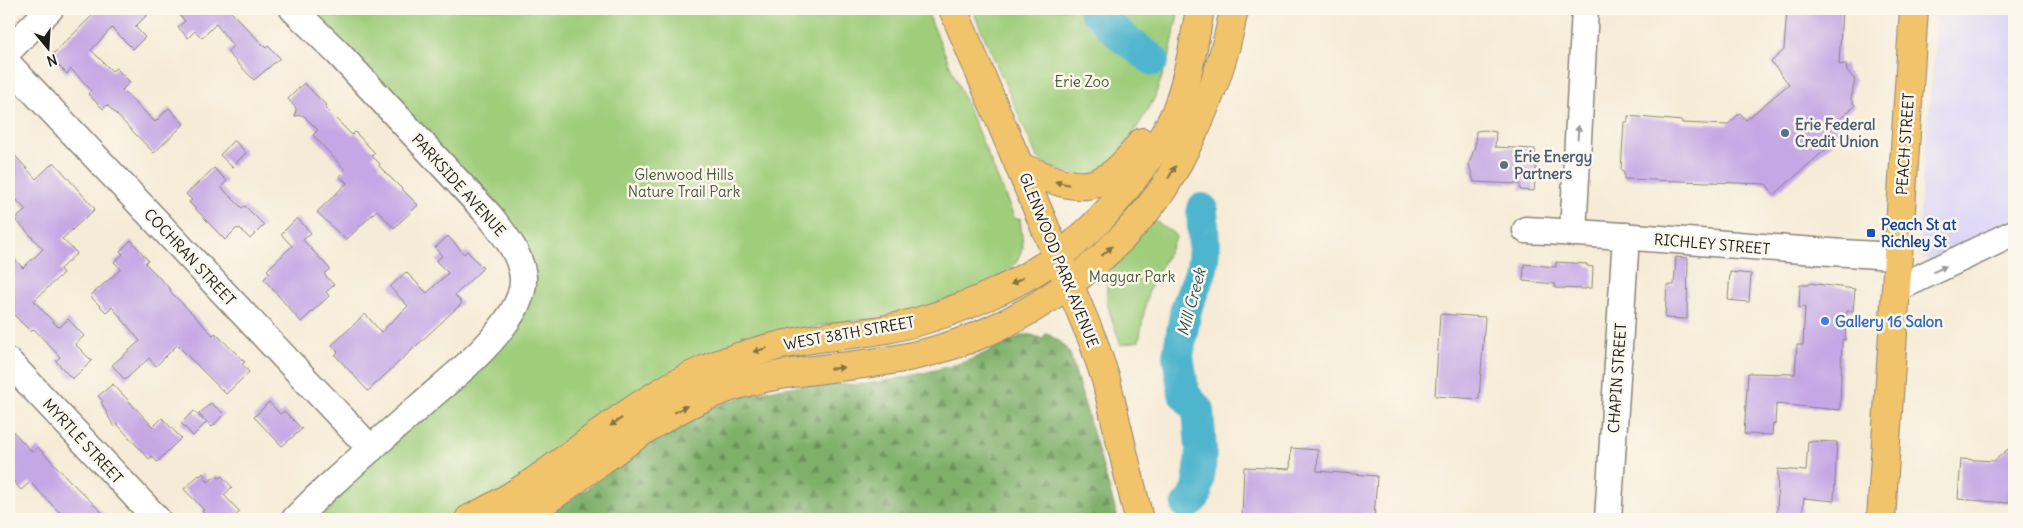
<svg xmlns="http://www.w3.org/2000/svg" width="2023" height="528" font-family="Delius,sans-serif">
<defs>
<pattern id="forest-firs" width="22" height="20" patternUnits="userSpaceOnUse" patternTransform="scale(1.25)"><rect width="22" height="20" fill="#7fb06a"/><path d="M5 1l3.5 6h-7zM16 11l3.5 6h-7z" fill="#678e56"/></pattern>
</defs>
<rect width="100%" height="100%" fill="#fbf7ec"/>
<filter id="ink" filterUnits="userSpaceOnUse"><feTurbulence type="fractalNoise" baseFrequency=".02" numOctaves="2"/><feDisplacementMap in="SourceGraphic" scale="10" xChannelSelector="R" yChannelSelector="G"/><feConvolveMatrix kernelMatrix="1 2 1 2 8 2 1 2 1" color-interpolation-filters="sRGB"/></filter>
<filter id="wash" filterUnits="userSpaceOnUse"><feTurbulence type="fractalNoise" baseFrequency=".0096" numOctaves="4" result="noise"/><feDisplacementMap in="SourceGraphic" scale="20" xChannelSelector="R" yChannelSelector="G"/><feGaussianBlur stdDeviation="1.12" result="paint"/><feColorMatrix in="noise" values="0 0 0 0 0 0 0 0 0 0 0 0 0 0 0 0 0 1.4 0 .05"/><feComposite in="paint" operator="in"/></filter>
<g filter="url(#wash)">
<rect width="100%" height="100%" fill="#f6ebd6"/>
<!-- built -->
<polygon fill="#dbd6f7" points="1936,9 2014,9 2014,221 1929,260 1922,257 1918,251 1922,181 1935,47"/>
<!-- forest -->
<path fill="url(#forest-firs)" stroke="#4e6643" d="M 1046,333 L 1062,343 L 1070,354 L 1118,519 L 542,519 C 603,481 657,427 727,402 C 757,391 791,386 823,384 C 837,384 851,385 865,384 C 896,380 930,372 961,363 C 982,356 1002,344 1023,335 L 1031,335 L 1043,339 Z"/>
<!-- park -->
<g fill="#9fcd7a" stroke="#5e744b">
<polygon points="306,9 926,9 1015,219 1020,218 1023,247 1016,263 1005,274 971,291 912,312 817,326 501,496 453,519 307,519 530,284"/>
<polygon points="972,9 1179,9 1170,54 1154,99 1140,123 1114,162 1085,177 1048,167 1037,157"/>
<path d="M 1153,219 L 1177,236 L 1148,292 L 1139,341 L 1121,345 C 1116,331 1110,316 1107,301 C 1102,266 1132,243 1153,219 Z"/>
</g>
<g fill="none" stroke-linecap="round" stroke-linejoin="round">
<!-- river -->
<g stroke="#50b5ce" stroke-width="32">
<polyline points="1094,9 1121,36 1153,60"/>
<polyline points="1187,505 1196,495 1200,470 1201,449 1198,410 1184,394 1178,356 1186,309 1202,268 1204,248 1202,209"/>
</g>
</g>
<g id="blocks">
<!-- building -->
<g fill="#c4a7e5">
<polygon points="99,9 153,9 135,27 145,37 133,49 112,28 91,50 112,71 116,68 130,82 122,90 155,122 169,108 184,124 154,153 107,105 103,109 88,94 91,90 71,69 67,74 50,57"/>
<polygon points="174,9 233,9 230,11 266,48 268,46 280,58 254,80 227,52 233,46 216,24 202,38 195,31 188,38 178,27 185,21"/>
<polygon points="1787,9 1842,9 1839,65 1846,64 1847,71 1855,80 1851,99 1855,106 1835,123 1843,134 1774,195 1766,184 1624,179 1624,173 1621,170 1624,123 1628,121 1628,116 1682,121 1682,123 1727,125 1740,113 1746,120 1789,84 1771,62 1784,50"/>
<polygon points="304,83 327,106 325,108 352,135 355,132 375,153 372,156 380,164 379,166 418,205 394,228 377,210 346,240 317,212 347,183 339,176 345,170 313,135 318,130 303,115 295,116 296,108 288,99"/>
<polygon points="1485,130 1496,132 1495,147 1535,149 1536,168 1534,191 1520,190 1520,184 1474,182 1469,164 1475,146 1476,131"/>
<polygon points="234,140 246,153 232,167 220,155"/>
<polygon points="9,149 36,179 54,162 95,209 62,239 77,253 60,269 63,273 34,301 57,326 60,327 68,319 84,336 75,344 92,361 72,379 56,361 60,357 34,329 31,332 9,310 9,253 23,268 43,249 15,219 26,210 9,192"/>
<polygon points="214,168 227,181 221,187 242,208 245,206 264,225 250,239 240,228 238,229 237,228 225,240 189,202 192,200 186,194"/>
<polygon points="297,218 311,233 303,240 330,269 324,274 334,285 326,292 329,296 301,322 264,279 270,273 267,270 292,246 281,234"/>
<polygon points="448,236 464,254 467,251 483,268 455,295 462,303 368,391 335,355 338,352 332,345 365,314 381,332 408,306 390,287 406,272 427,293 448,273 436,261 442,256 435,248"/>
<polygon points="131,240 148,260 145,263 171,290 170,291 213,335 215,333 245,362 242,364 249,372 226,394 177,345 156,366 149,358 125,380 112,365 140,341 112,307 106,312 90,296 121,269 114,262 123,254 120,251"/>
<polygon points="1676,257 1688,258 1687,319 1665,318 1667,285 1674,285"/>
<polygon points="1556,262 1587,264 1587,266 1593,267 1592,288 1586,288 1586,289 1555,288 1555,284 1523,281 1524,264 1556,267"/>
<polygon points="1730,272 1751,274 1749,302 1728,300"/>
<polygon points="1809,283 1855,289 1853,311 1847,311 1845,340 1842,339 1840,410 1776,404 1775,425 1773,424 1772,435 1744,434 1748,373 1795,374 1797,345 1803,345 1805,307 1799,308 1800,285 1809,285"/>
<polygon points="1440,314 1485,317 1479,399 1435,396"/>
<polygon points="113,384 153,427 162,418 181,438 157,462 152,456 149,459 117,424 114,427 101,402 103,401 98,396"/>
<polygon points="269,402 280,414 284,411 302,429 282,446 254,417"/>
<polygon points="211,403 224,414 212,427 199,414"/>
<polygon points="194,411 206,423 193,436 181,423"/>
<polygon points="9,427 32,452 38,447 72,483 109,519 66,519 30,482 21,490 9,476"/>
<polygon points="1808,441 1837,442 1834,501 1804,498 1802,519 1777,519 1778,469 1806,471"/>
<polygon points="2014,444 2014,497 2008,503 1958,499 1961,459 1994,461"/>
<polygon points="1291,448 1318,450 1317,471 1377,476 1374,519 1291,519 1242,516 1244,467 1290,469"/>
<polygon points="203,473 208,482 216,476 220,478 222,476 232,487 224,495 240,512 232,519 208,519 202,511 204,510 184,489 199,475 200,476"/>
</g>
</g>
</g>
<g filter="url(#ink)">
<use href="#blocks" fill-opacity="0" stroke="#898479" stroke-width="1"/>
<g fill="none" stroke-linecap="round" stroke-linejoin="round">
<!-- minor casing -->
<g stroke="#898479" stroke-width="29">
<g id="minor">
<path d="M 293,9 L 338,53 L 489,215 C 503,233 521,253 523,278 C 524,295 513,313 503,326 C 481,356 449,380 421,405 C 386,435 350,467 316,498 L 295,519"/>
<polyline points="9,50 50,9"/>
<polyline points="9,65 371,449"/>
<path d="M 1526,230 C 1650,236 1774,250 1898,256"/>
<polyline points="1573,233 1585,9"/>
<polyline points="1896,289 2014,233"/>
<polyline points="9,362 157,519"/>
<polyline points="1608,519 1626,236"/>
</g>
</g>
<!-- major casing -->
<g stroke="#898479" stroke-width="30">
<g id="major">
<polyline points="953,9 1093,341 1106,380 1139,519"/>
<path d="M 1021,167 C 1080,192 1100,198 1142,142"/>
<path d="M 469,519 C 555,479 619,406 706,369 C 738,356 772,346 806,340 C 833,335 860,334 887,329 C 953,316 1037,280 1086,233 C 1107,214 1125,191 1141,168 C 1154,151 1168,130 1176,111 C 1188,79 1194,43 1200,9"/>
<path d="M 518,519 C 587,477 647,416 725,389 C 793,365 865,370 933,351 C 1024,326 1106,267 1161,192 C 1169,180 1176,167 1182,155 C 1207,108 1225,61 1234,9"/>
<polyline points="1881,519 1914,9"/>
</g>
</g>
<!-- minor -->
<use href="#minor" stroke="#fff" stroke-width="26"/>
<!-- major -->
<use href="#major" stroke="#f1c36a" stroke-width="28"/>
</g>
<!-- one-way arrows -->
<defs><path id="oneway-solid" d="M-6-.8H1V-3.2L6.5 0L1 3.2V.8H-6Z" transform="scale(1.25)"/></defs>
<g fill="#999">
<use href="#oneway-solid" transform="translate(1578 132) rotate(-87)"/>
<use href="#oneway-solid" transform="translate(1940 269) rotate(-25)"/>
</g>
<g fill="#867043">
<use href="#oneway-solid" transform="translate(1172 172) rotate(-60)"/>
<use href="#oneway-solid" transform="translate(1062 183) rotate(-167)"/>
<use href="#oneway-solid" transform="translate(1107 251) rotate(-42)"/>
<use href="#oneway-solid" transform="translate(1017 281) rotate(151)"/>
<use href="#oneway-solid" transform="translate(760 350) rotate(165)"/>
<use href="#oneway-solid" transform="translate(837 368) rotate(-5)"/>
<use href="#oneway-solid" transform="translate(681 409) rotate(-28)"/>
<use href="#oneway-solid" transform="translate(616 422) rotate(146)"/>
</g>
</g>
<!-- markers -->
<g fill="#5c6f8a" stroke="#fbf7ec" stroke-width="2">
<circle cx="1785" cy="133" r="5"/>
<circle cx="1504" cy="165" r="5"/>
</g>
<rect fill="#1a4fb4" stroke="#fbf7ec" stroke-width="2" x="1866" y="228" width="10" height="10" rx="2.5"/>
<circle fill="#3f7fe0" stroke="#fbf7ec" stroke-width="2" cx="1825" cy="321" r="5"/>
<g text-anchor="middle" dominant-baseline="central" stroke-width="5" stroke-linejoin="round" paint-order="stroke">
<!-- park labels -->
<g font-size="15" fill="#4a5a3d" stroke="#fbf7ec">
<text x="1082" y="81">Erie Zoo</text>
<text x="684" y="174">Glenwood Hills<tspan x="684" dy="17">Nature Trail Park</tspan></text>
<text x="1132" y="276">Magyar Park</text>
</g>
<!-- service labels -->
<g font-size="15" font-weight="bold" fill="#4e5e75" stroke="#fbf7ec" text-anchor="start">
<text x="1795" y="124">Erie Federal<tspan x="1795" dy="17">Credit Union</tspan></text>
<text x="1514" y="156">Erie Energy<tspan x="1514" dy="17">Partners</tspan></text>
</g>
<!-- street labels -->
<g font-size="15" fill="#1c1c1c" stroke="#fbf7ec">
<text transform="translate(1905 144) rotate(-86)">PEACH STREET</text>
<text transform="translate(459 185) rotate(48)">PARKSIDE AVENUE</text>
<text transform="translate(1712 244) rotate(5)">RICHLEY STREET</text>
<text transform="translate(190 257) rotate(47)">COCHRAN STREET</text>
<text transform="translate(1059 260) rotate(68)">GLENWOOD PARK AVENUE</text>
<text transform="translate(849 333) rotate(-10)">WEST 38TH STREET</text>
<text transform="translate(1617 378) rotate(-86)">CHAPIN STREET</text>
<text transform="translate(83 441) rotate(47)">MYRTLE STREET</text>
</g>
<!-- transit labels -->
<g font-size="15" font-weight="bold" fill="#164399" stroke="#fbf7ec" text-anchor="start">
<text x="1881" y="224">Peach St at<tspan x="1881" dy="17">Richley St</tspan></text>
</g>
<!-- shop labels -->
<g font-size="15" font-weight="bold" fill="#366cbe" stroke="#fbf7ec" text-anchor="start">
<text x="1835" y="321">Gallery 16 Salon</text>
</g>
<!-- water labels -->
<g font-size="16" font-style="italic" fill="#315963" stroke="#fbf7ec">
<text transform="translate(1191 302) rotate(-75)">Mill Creek</text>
</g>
</g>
<!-- margin -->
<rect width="2023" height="528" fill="none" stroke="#fbf7ec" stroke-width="30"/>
<!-- north arrow -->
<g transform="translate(48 48) rotate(162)" stroke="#fbf7ec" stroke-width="4" paint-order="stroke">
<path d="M0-4L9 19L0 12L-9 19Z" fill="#1c1c1c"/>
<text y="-8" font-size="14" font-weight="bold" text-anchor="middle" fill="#1c1c1c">N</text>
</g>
</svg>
